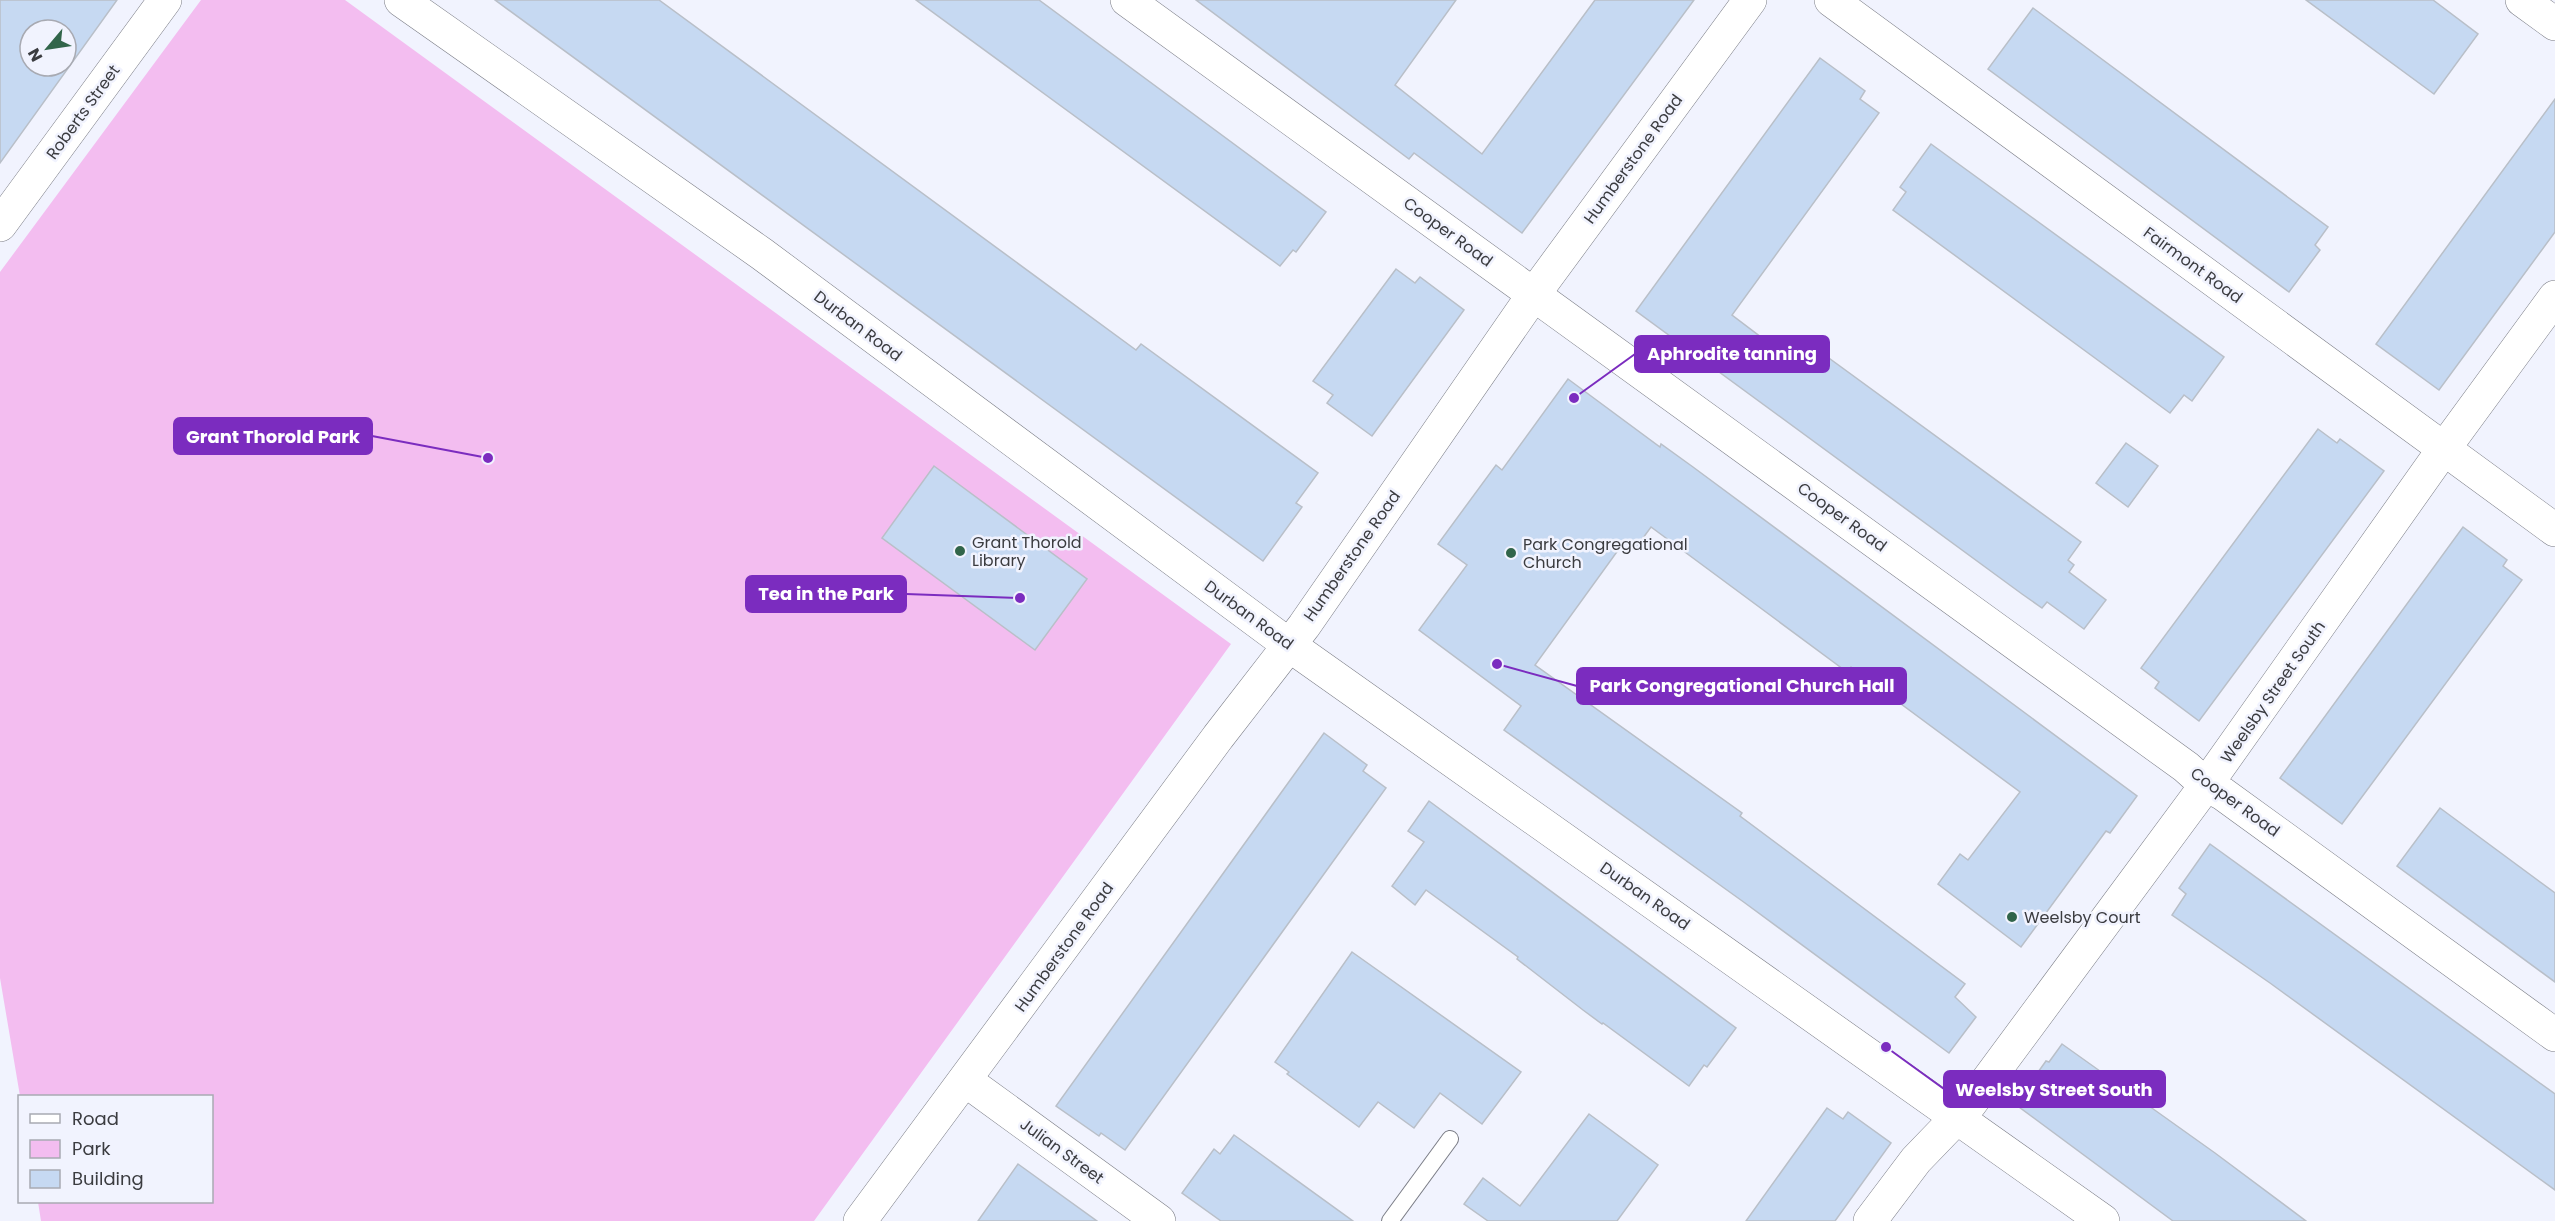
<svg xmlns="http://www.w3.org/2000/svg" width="2555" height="1221" font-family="Poppins,sans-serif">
<rect width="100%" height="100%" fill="#f1f3fe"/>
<!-- green -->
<polygon fill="#f3bdf0" points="201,0 345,0 1231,644 814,1221 41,1221 38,1202 212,1202 212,1096 20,1096 0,978 0,272"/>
<!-- building -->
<g fill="#c6d9f2" stroke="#b9bfc8" stroke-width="1.5" fill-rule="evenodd">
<path d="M 0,0 L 117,0 L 0,163 ZM 30,30 L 66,30 L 66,66 L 30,66 Z"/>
<polygon points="495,0 659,0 1136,350 1141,344 1318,473 1296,503 1302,507 1263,561"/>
<polygon points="916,0 1039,0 1326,212 1296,252 1293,250 1280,266"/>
<polygon points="1196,0 1456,0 1395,85 1482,154 1595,0 1694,0 1522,233 1414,153 1409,159"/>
<polygon points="2306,0 2433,0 2478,34 2434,94"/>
<polygon points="2033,8 2328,227 2315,245 2320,250 2289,292 1988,69"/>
<polygon points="1820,58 1865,91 1860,99 1879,113 1732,315 1786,356 1800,337 2081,542 2068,560 2074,565 2069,572 2106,600 2084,629 2047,602 2042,608 2022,594 1636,311"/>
<polygon points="2555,99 2555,232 2439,390 2376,344"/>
<polygon points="1931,144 2224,357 2192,401 2184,395 2170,413 1893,210 1906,192 1900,187"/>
<polygon points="1396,269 1415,283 1420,277 1464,310 1372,436 1327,403 1333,395 1313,381"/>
<polygon points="1568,379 1660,447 1661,444 1693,467 2137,796 2110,833 2106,831 2021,947 1938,884 1960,854 1968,860 2020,792 1851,667 1847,672 1651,527 1635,549 1624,542 1535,665 1742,813 1740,816 1965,984 1955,997 1976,1017 1949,1053 1745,903 1504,730 1521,706 1419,630 1467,565 1438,544 1496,465 1502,470"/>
<polygon points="2318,429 2337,443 2340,439 2384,471 2199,721 2155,688 2159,682 2141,668"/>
<polygon points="2126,443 2158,466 2128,507 2096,483"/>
<polygon points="934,466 1087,579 1035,650 882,538"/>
<polygon points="2463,527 2507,560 2503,566 2522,580 2342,824 2280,778"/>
<polygon points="1324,733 1367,765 1363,771 1386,788 1125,1150 1101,1133 1099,1136 1056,1106"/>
<polygon points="1429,801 1736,1028 1707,1067 1704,1065 1689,1086 1603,1023 1602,1024 1583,1010 1517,959 1518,957 1426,890 1415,905 1392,886 1424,842 1408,831"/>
<polygon points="2440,808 2555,893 2555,982 2397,866"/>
<polygon points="2210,844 2555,1094 2555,1190 2270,983 2172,915 2186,894 2179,888"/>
<polygon points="1352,952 1521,1072 1482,1124 1440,1093 1414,1128 1378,1102 1359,1127 1287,1074 1289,1072 1275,1062"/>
<polygon points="2062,1044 2215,1153 2306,1221 2173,1221 2015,1104 2046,1061 2049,1062"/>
<polygon points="1827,1108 1843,1119 1848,1112 1891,1143 1835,1221 1746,1221"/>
<polygon points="1589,1114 1658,1165 1617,1221 1488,1221 1464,1204 1483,1178 1520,1206"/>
<polygon points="1234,1135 1241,1140 1353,1221 1221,1221 1182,1193 1214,1149 1220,1154"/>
<polygon points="1018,1164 1097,1221 978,1221"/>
</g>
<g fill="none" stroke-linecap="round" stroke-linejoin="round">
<!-- service casing -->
<g stroke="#7b7d86" stroke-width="18">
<polyline id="service" points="1390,1221 1450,1139"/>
</g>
<!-- minor casing -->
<g stroke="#7b7d86" stroke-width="34">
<g id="minor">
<polyline points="1127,0 2186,767 2206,785 2223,794 2555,1035"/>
<polyline points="1831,0 2555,530"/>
<polyline points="2522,0 2555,24"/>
<polyline points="0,225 165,0"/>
<polyline points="965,1080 1159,1221"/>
<polyline points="860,1221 1218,737 1304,626 1534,294 1750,0"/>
<polyline points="1870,1221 1916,1160 1970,1104 2206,785 2443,450 2555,297"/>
</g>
</g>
<!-- tertiary casing -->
<g stroke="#7b7d86" stroke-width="34">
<polyline id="tertiary" points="401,0 762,254 1289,645 2103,1221"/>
</g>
<!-- service -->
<use href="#service" stroke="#fff" stroke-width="16"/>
<!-- minor -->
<use href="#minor" stroke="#fff" stroke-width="33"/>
<!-- tertiary -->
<use href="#tertiary" stroke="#fff" stroke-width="33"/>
</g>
<!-- markers -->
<g fill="#31654a" stroke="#f1f3fe" stroke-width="2">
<circle cx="960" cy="551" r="6"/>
<circle cx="1511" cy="553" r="6"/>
<circle cx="2012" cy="917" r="6"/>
</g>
<g text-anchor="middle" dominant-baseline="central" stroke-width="5" stroke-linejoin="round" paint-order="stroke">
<!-- street labels -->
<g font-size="16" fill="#3b3c40" stroke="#f1f3fe">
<text transform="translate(83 112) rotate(-54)">Roberts Street</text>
<text transform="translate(1633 159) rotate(-54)">Humberstone Road</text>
<text transform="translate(1448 232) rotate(36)">Cooper Road</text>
<text transform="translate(2193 265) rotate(36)">Fairmont Road</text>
<text transform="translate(858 326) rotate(37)">Durban Road</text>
<text transform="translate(1842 517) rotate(36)">Cooper Road</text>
<text transform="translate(1352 556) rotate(-55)">Humberstone Road</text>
<text transform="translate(1249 615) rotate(36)">Durban Road</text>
<text transform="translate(2273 692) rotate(-55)">Weelsby Street South</text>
<text transform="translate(2235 802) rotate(36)">Cooper Road</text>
<text transform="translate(1645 896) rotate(35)">Durban Road</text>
<text transform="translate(1064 947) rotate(-54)">Humberstone Road</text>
<text transform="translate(1062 1151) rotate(36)">Julian Street</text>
</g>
<!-- poi labels -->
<g font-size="16" fill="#3b3c40" stroke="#f1f3fe" text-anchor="start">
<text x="972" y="542">Grant Thorold<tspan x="972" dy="18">Library</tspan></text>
<text x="1523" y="544">Park Congregational<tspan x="1523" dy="18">Church</tspan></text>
<text x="2024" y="917">Weelsby Court</text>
</g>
</g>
<!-- callouts -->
<path fill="none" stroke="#7b2cbf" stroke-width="2" d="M1574 398L1635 354M488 458L372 436M1020 598L906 594M1497 664L1577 686M1886 1047L1944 1089"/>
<g fill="#7b2cbf" stroke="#f1f3fe" stroke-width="2">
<circle cx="1574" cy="398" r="6"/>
<circle cx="488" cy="458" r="6"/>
<circle cx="1020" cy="598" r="6"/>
<circle cx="1497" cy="664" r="6"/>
<circle cx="1886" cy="1047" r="6"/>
</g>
<g fill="#7b2cbf" stroke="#7b2cbf" stroke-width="2">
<rect x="1635" y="336" width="194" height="36" rx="6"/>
<rect x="174" y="418" width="198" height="36" rx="6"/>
<rect x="746" y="576" width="160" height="36" rx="6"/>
<rect x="1577" y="668" width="329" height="36" rx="6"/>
<rect x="1944" y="1071" width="221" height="36" rx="6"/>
</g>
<g font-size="18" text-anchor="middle" font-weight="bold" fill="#fff">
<text x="1732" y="360">Aphrodite tanning</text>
<text x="273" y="443">Grant Thorold Park</text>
<text x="826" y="600">Tea in the Park</text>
<text x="1742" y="692">Park Congregational Church Hall</text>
<text x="2054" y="1096">Weelsby Street South</text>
</g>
<!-- legend -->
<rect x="18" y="1095" width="195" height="108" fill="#f1f3fe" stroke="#a8aab2" stroke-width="1.5"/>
<rect x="30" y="1114" width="30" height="9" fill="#ffffff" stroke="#a8aab2" stroke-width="1.5"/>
<text x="72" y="1125" font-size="18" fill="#3b3c40">Road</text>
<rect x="30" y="1140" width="30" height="18" fill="#f3bdf0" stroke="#a8aab2" stroke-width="1.5"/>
<text x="72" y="1155" font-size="18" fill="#3b3c40">Park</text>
<rect x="30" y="1170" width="30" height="18" fill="#c6d9f2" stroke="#a8aab2" stroke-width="1.5"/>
<text x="72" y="1185" font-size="18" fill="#3b3c40">Building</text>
<!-- north arrow -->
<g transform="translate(48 48) rotate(241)"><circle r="28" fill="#f1f3fe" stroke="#a8aab2" stroke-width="1.5"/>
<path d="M0-4.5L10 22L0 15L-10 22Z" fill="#31654a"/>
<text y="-9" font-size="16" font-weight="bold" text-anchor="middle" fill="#3b3c40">N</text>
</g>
</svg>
